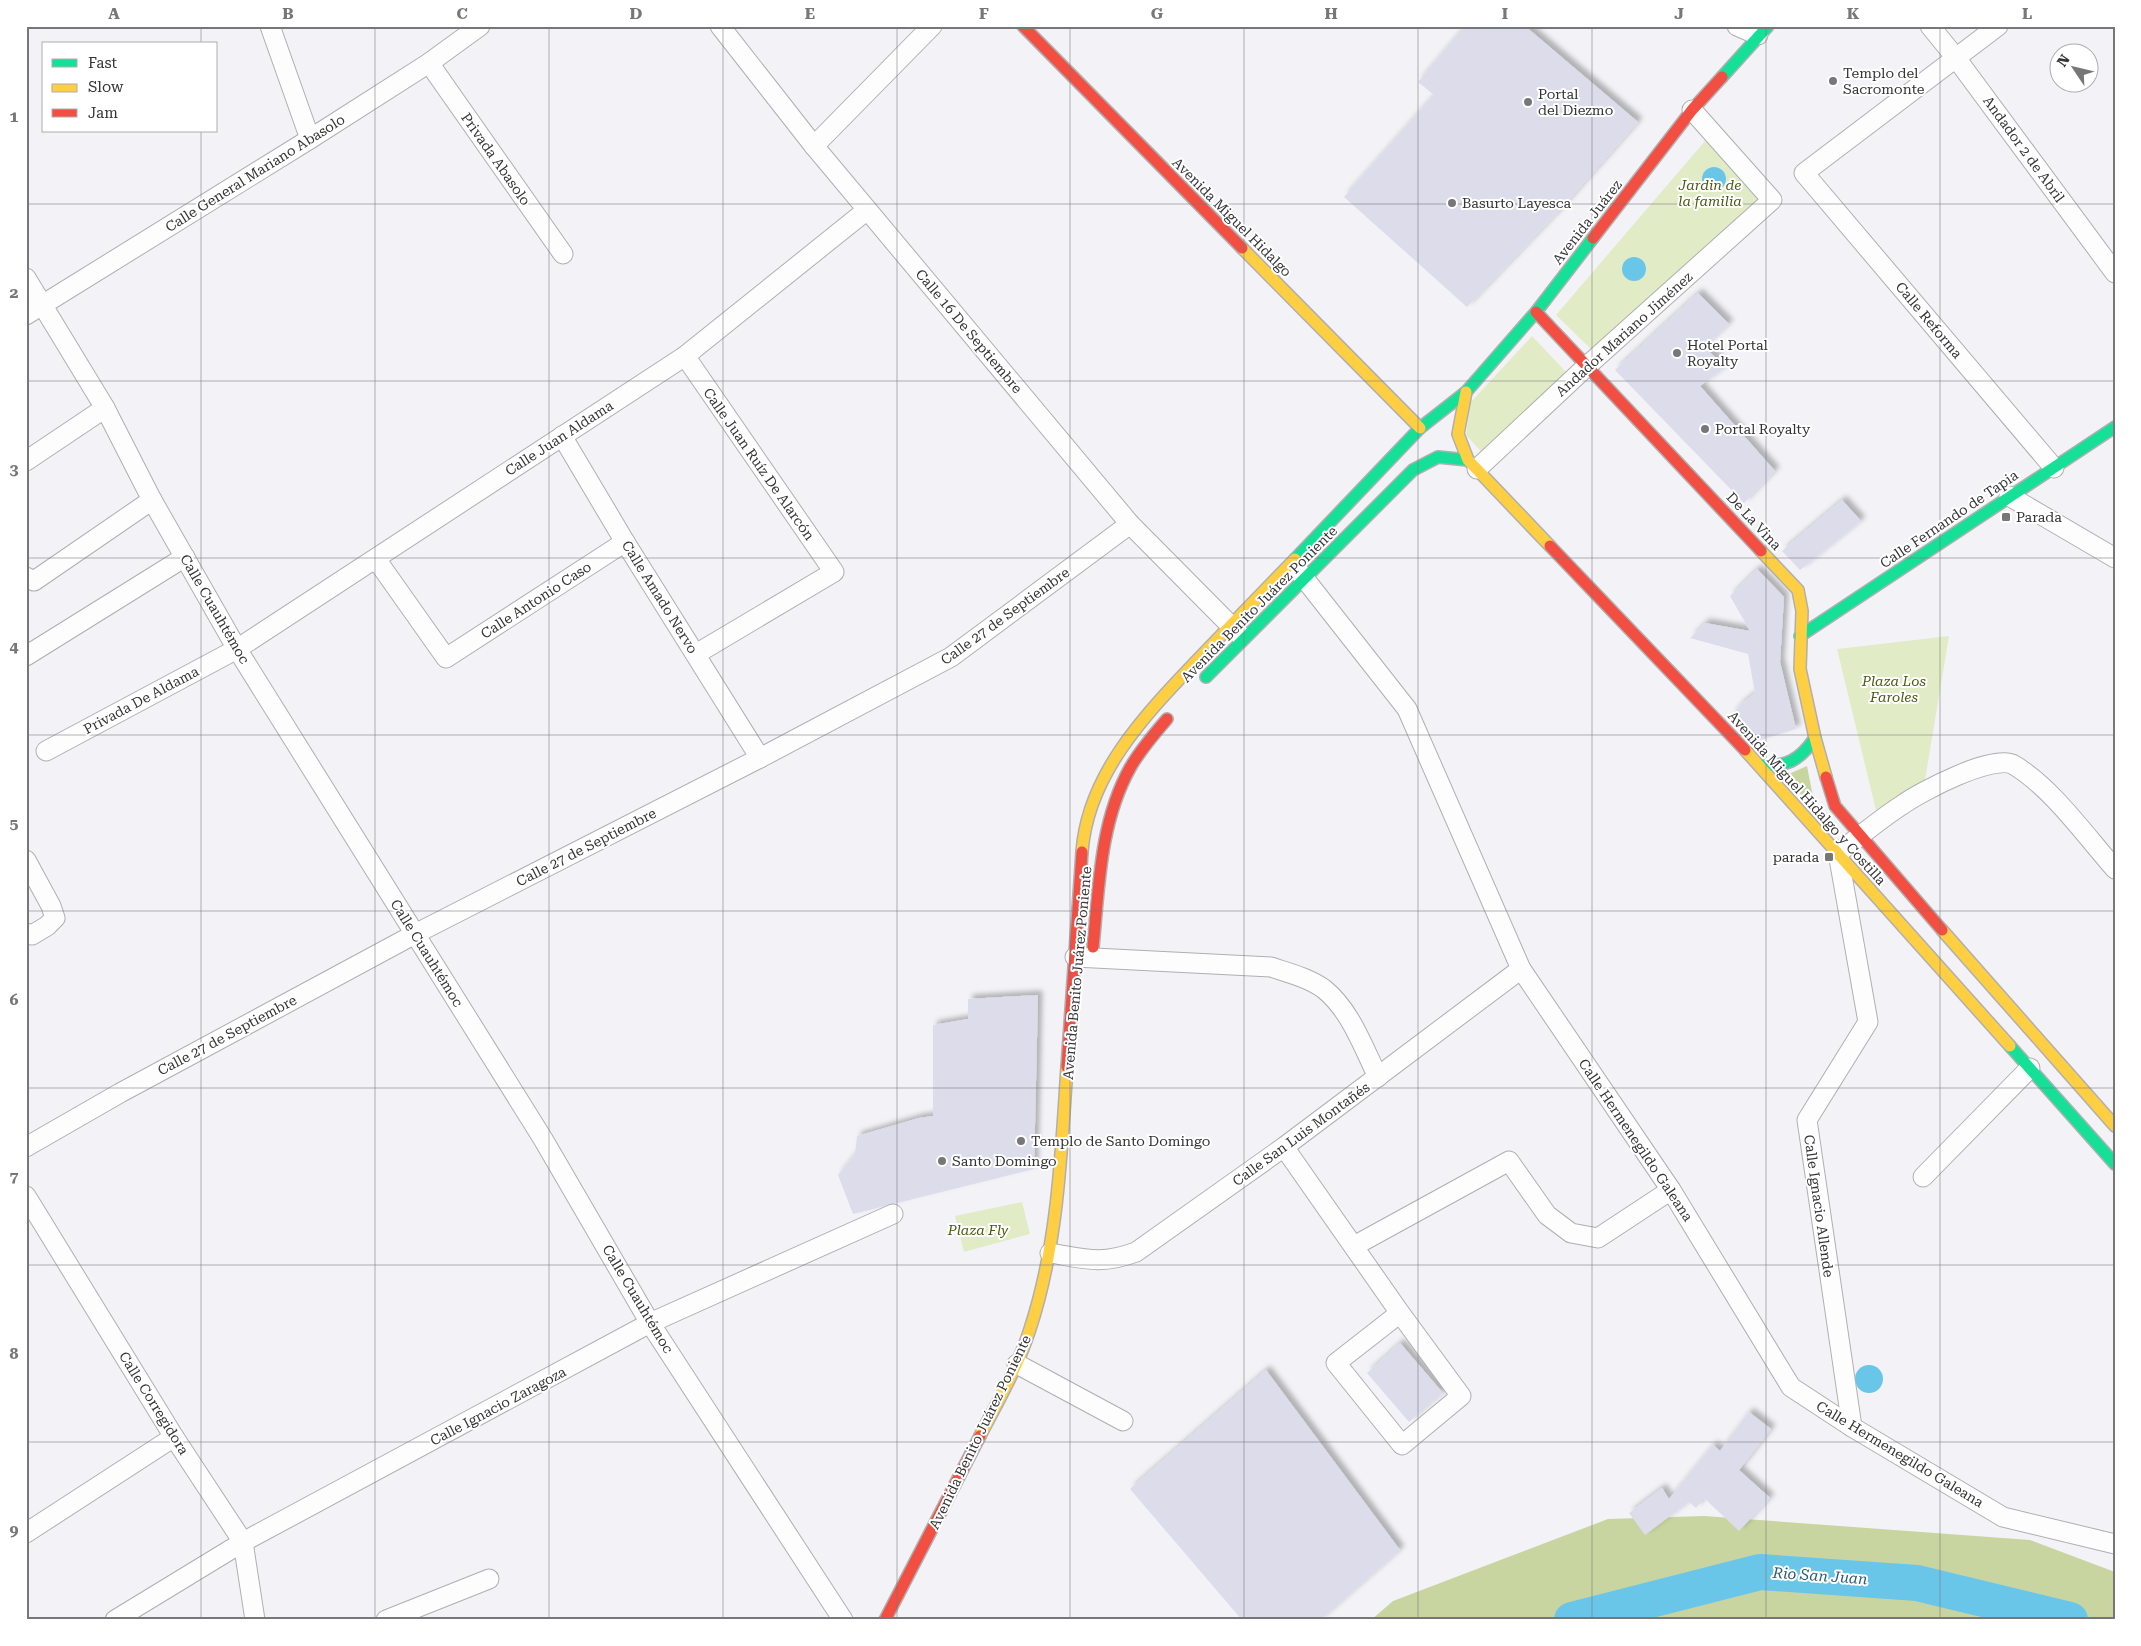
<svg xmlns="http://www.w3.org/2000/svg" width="2141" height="1646" font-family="'Roboto Serif',serif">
<defs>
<filter id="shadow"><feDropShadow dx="4.5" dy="-4.5" stdDeviation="2.5" flood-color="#0004"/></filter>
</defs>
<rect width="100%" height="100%" fill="#f3f3f7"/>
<!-- green -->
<g fill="#e1ecc6">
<polygon points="1711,134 1763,195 1596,354 1556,315"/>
<polygon points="1532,336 1569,375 1484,455 1466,435 1471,402"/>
<polygon points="1949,636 1923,792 1876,810 1837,649"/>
<polygon points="1022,1202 1030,1234 964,1252 955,1216"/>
</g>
<!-- forest -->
<g fill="#c8d5a1">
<polygon points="1807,766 1815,807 1782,777"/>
<polygon points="1704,1516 2030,1540 2115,1572 2115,1620 1371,1620 1393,1601 1608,1519"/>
</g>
<!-- water -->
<g fill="#6ac6e9">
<circle cx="1714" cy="179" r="12"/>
<circle cx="1634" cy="269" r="12"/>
<circle cx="1869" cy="1379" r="14"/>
</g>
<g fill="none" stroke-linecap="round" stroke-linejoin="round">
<!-- river -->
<polyline stroke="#6ac6e9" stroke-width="36" points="1572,1620 1760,1572 1917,1583 2070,1620"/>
</g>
<!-- building -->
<g fill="#dcdceb" filter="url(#shadow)">
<polygon points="1465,26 1525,26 1638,122 1560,210 1467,307 1344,197 1434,95 1418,82"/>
<polygon points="1698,293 1729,324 1704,347 1726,367 1700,386 1775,471 1744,503 1615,370"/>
<polygon points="1842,500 1861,521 1800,570 1782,551"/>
<polygon points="1757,569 1784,597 1780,662 1796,729 1757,741 1732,715 1741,704 1755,693 1748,654 1690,638 1705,623 1750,631 1730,596"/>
<polygon points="1038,995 1034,1169 853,1214 838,1175 855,1154 857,1136 919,1118 933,1116 933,1025 968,1019 968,999"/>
<polygon points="1400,1343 1443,1393 1409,1422 1367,1373"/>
<polygon points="1266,1370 1400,1550 1320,1620 1242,1620 1130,1489"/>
<polygon points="1749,1412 1771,1429 1739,1470 1770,1498 1739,1531 1704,1498 1696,1508 1689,1502 1645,1535 1629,1513 1662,1488 1669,1499 1713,1445 1720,1451"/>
</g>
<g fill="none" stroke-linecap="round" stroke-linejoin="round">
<!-- street casing -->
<g stroke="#afafb1" stroke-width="21">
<g id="street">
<polyline points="270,26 310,139"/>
<polyline points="720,26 814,146 1130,524 1240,635"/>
<polyline points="1737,26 1758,35"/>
<polyline points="1930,26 1956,58 2115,273"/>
<polyline points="1998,26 1804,173 2054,468"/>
<polyline points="429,63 563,254"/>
<polyline points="814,146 932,26"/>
<polyline points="26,278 105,408 152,500 237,649 543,1139 650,1323 843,1620"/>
<polyline points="26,315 310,139 429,63 480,26"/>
<polyline points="685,356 834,572 696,654"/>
<polyline points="562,436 625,542 760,758"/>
<polyline points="26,461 105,408"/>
<polyline points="1477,469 1587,366 1772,200 1692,110"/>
<polyline points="2009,496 2115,558"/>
<polyline points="376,559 446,658 625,542"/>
<polyline points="1297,569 1407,709 1521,969 1671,1190 1791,1387 1852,1427 2003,1517 2115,1544"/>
<polyline points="26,577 34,581 152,500"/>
<polyline points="26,656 185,557"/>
<polyline points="46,751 237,649 685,356 867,210"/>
<polyline points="26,860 51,906 55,918 47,926 32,935 26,933"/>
<path d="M 1075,957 L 1271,967 C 1289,973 1309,978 1324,989 C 1351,1011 1363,1047 1378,1077"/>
<polyline points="26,1147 120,1093 415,934 760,758 951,657 1130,524"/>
<polyline points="1284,1147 1400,1313 1461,1396 1402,1445 1336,1363 1400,1313"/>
<polyline points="1923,1177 2030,1068"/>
<polyline points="26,1196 174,1437 243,1542 255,1620"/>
<polyline points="1354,1246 1509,1161 1547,1215 1571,1233 1598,1238 1671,1190"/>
<path d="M 1050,1253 C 1086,1259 1101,1265 1136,1252 L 1284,1147 L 1521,969"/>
<polyline points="1017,1364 1123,1421"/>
<path d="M 1852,1427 L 1807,1120 L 1868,1022 L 1838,853 C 1859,837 1880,819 1902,805 C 1920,792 1994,753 2014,765 C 2052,788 2085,835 2115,869"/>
<polyline points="26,1533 174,1437"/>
<polyline points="115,1620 243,1542 650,1323 893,1214"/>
<polyline points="386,1620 489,1579"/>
</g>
</g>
<!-- fast casing -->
<g stroke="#afafb1" stroke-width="14">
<g id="fast">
<polyline points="1722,77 1768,26"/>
<polyline points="1295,559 1420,428 1466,392 1536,312 1593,238"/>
<polyline points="1800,636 2115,427"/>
<polyline points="1206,677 1413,470 1438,457 1468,460"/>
<path d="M 1759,765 C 1786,768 1800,760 1815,738"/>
<polyline points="2010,1046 2115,1164"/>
</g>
</g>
<!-- slow casing -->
<g stroke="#afafb1" stroke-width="14">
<g id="slow">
<polyline points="1242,248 1420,428"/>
<polyline points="1466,392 1458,434 1468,460 1550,546"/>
<polyline points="1761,551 1798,590 1802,611 1800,669 1815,738 1826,777"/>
<polyline points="1745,750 2010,1046"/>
<path d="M 1082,852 C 1088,770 1151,709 1205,652 C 1235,621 1265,590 1295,559"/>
<polyline points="1942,930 2115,1126"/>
<path d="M 980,1436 C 998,1401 1018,1367 1030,1329 C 1058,1244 1061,1155 1067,1067"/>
</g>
</g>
<!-- jam casing -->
<g stroke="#afafb1" stroke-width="14">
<g id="jam">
<polyline points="1023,26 1242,248"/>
<polyline points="1593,238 1692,110 1722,77"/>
<polyline points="1536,312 1761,551"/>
<polyline points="1550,546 1745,750"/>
<polyline points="1826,777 1835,806 1942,930"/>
<path d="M 1093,947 C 1099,886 1100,822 1130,768 C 1140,750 1154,734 1167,719"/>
<polyline points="1067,1067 1082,852"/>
<polyline points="885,1620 980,1436"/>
</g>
</g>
<!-- street -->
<use href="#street" stroke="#fdfdfe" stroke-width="19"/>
<!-- fast -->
<use href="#fast" stroke="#16e098" stroke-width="11"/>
<!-- slow -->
<use href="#slow" stroke="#ffcf43" stroke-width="11"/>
<!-- jam -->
<use href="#jam" stroke="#f24e42" stroke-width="11"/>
</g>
<!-- grid -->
<path fill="none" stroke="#77777a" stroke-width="1" stroke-opacity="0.55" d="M 201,26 L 201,44M 375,26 L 375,1620M 549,26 L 549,1620M 723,26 L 723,1620M 897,26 L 897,1620M 1070,26 L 1070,1620M 1244,26 L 1244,1620M 1418,26 L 1418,1620M 1592,26 L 1592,1620M 1766,26 L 1766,1620M 1940,26 L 1940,1620M 201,131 L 201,1620M 26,204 L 2115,204M 26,381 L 2115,381M 26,558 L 2115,558M 26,735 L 2115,735M 26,911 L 2115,911M 26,1088 L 2115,1088M 26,1265 L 2115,1265M 26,1442 L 2115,1442"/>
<!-- markers -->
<g fill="#77777a" stroke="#fff" stroke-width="2">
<circle cx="1833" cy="81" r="5"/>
<circle cx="1528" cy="102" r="5"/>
<circle cx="1452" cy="203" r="5"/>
<circle cx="1677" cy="353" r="5"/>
<circle cx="1705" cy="429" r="5"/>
<rect x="2001" y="512" width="10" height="10" rx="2.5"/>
<rect x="1824" y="852" width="10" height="10" rx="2.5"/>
<circle cx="1021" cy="1141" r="5"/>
<circle cx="942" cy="1161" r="5"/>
</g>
<g text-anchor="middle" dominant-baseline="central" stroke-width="4" stroke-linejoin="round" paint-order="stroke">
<!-- poi labels -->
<g font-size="14" fill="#343436" stroke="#fff" text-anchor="start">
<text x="1843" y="73">Templo del<tspan x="1843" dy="16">Sacromonte</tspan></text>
<text x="1538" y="94">Portal<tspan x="1538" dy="16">del Diezmo</tspan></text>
<text x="1462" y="203">Basurto Layesca</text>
<text x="1687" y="345">Hotel Portal<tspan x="1687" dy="16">Royalty</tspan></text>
<text x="1715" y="429">Portal Royalty</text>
<text x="2016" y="517">Parada</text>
<text x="1819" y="857" text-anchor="end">parada</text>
<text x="1031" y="1141">Templo de Santo Domingo</text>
<text x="952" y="1161">Santo Domingo</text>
</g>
<!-- street labels -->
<g font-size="14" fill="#343436" stroke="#fff">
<text transform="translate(2024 149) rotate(54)">Andador 2 de Abril</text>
<text transform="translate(496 159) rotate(55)">Privada Abasolo</text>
<text transform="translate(255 173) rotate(-32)">Calle General Mariano Abasolo</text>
<text transform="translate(1232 217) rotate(45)">Avenida Miguel Hidalgo</text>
<text transform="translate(1587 222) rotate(-52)">Avenida Juárez</text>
<text transform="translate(1929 320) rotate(50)">Calle Reforma</text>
<text transform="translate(969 331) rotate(50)">Calle 16 De Septiembre</text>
<text transform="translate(1624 334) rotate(-42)">Andador Mariano Jiménez</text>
<text transform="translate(559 438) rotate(-33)">Calle Juan Aldama</text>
<text transform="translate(759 464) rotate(55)">Calle Juan Ruíz De Alarcón</text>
<text transform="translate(1949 519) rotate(-34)">Calle Fernando de Tapia</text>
<text transform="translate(1754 521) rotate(47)">De La Vina</text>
<text transform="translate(660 597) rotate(58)">Calle Amado Nervo</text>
<text transform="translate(536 600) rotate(-33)">Calle Antonio Caso</text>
<text transform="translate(1259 604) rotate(-45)">Avenida Benito Juárez Poniente</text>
<text transform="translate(215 609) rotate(60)">Calle Cuauhtémoc</text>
<text transform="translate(1005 616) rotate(-36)">Calle 27 de Septiembre</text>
<text transform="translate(141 700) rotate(-28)">Privada De Aldama</text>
<text transform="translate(1807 798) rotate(48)">Avenida Miguel Hidalgo y Costilla</text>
<text transform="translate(586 847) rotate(-27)">Calle 27 de Septiembre</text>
<text transform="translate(427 953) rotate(58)">Calle Cuauhtémoc</text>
<text transform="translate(1077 973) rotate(-85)">Avenida Benito Juárez Poniente</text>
<text transform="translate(227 1035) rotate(-28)">Calle 27 de Septiembre</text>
<text transform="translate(1301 1134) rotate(-36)">Calle San Luis Montañés</text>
<text transform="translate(1636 1140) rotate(56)">Calle Hermenegildo Galeana</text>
<text transform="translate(1819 1206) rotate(82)">Calle Ignacio Allende</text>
<text transform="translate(638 1299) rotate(59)">Calle Cuauhtémoc</text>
<text transform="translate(154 1403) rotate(58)">Calle Corregidora</text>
<text transform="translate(498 1406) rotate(-28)">Calle Ignacio Zaragoza</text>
<text transform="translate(980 1432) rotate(-64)">Avenida Benito Juárez Poniente</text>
<text transform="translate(1900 1454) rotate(31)">Calle Hermenegildo Galeana</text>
</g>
<!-- park labels -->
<g font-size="14" font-style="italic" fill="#4b5a13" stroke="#fff">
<text x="1710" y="185">Jardin de<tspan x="1710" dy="16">la familia</tspan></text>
<text x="1894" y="681">Plaza Los<tspan x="1894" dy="16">Faroles</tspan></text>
<text x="978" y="1230">Plaza Fly</text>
</g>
<!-- water labels -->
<g font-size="15" font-style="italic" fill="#295a6f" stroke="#fff">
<text transform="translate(1820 1576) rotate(4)">Rio San Juan</text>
</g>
</g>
<!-- border -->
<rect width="2141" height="1646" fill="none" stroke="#ffffff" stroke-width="55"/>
<!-- legend -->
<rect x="42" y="42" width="175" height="90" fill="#ffffff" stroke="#aeaeaf"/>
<rect x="52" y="59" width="25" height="8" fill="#16e098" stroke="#aeaeaf"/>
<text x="88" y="68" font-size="15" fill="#343436">Fast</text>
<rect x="52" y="84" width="25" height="8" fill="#ffcf43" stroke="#aeaeaf"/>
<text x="88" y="92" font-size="15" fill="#343436">Slow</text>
<rect x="52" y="109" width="25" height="8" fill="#f24e42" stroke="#aeaeaf"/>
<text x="88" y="118" font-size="15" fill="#343436">Jam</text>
<!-- north arrow -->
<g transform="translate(2074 68) rotate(305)"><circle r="24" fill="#ffffff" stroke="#aeaeaf"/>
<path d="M0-4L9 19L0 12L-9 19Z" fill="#77777a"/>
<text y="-8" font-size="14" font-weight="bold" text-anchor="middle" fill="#343436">N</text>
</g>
<rect x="28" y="28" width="2086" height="1590" fill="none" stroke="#77777a" stroke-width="2"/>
<g font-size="16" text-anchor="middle" font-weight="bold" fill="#77777a">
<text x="114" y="19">A</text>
<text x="288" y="19">B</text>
<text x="462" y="19">C</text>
<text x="636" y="19">D</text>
<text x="810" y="19">E</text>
<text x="984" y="19">F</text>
<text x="1157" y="19">G</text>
<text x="1331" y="19">H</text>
<text x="1505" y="19">I</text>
<text x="1679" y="19">J</text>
<text x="1853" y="19">K</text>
<text x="2027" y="19">L</text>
<text x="14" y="122">1</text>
<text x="14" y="298">2</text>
<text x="14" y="475">3</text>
<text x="14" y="652">4</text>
<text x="14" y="829">5</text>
<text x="14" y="1005">6</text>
<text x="14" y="1182">7</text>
<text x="14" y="1359">8</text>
<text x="14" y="1536">9</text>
</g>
</svg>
